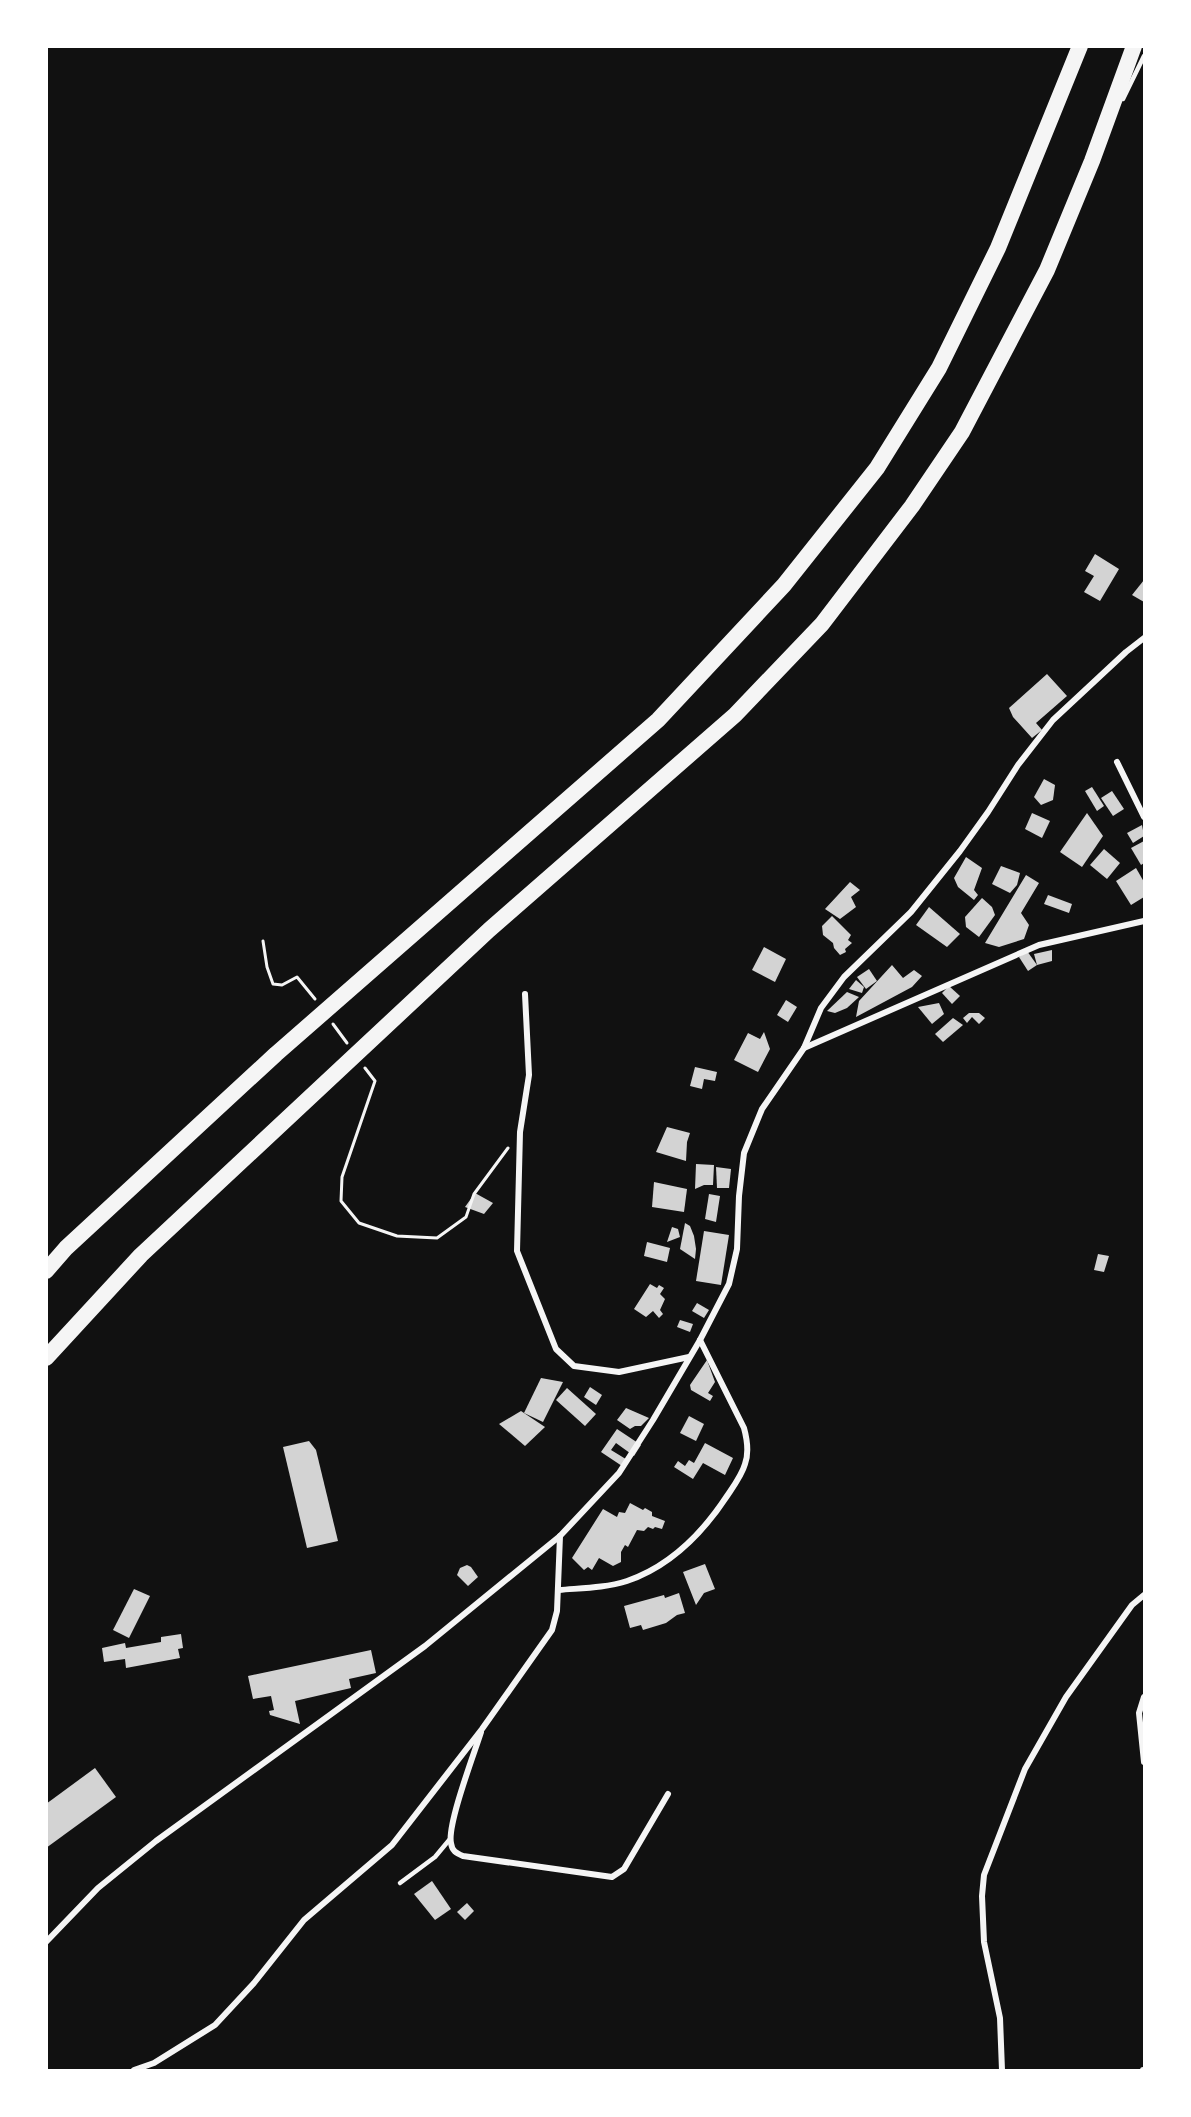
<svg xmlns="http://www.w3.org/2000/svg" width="1191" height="2117" font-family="Rubik,sans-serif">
<rect width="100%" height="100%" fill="#111"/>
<!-- building -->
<g fill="#d3d3d3">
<polygon points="1095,554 1119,569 1100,601 1084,592 1094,576 1085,571"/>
<polygon points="1144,580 1144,602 1132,595"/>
<polygon points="1047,674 1067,696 1036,723 1042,730 1032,738 1013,717 1009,708"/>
<polygon points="1044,779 1055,785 1053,800 1041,805 1034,797"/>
<polygon points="1092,787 1104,806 1097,811 1085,791"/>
<polygon points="1112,791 1124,809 1113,816 1101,798"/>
<polygon points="1032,813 1050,821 1042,838 1025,829"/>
<polygon points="1087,813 1103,836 1082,867 1060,852"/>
<polygon points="1142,825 1144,836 1133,843 1127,833"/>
<polygon points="1144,841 1144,863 1141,865 1131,848"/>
<polygon points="1104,849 1120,863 1107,879 1090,865"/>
<polygon points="966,857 982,868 974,890 978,895 974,900 958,887 954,878"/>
<polygon points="1001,866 1020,873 1017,885 1010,893 992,884"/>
<polygon points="1136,868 1144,882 1144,897 1131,905 1116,881"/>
<polygon points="1026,875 1039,883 1021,913 1029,925 1024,939 999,947 985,943"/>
<polygon points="850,882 860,890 851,897 856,907 840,919 825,909"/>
<polygon points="1048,895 1072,904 1069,913 1044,904"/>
<polygon points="982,898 992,907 995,915 979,937 966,927 965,917"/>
<polygon points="929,907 960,934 947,947 916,925"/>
<polygon points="832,916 851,935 848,940 852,943 845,949 846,952 840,955 834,948 833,943 823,935 822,926"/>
<polygon points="764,947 786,959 775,982 752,970"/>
<polygon points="1052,950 1052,961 1037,965 1034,954"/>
<polygon points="1027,951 1037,965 1028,971 1019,957"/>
<polygon points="892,965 903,978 914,970 922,976 912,987 856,1017 859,1001"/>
<polygon points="869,969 877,981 866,989 857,977"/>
<polygon points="856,980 864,987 862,993 849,989"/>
<polygon points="949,986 960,996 952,1004 942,993"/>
<polygon points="847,992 859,997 847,1008 835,1013 827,1011"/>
<polygon points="786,1000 797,1007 788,1022 777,1015"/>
<polygon points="939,1003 944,1014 932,1024 918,1007"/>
<polygon points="969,1013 979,1013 985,1018 979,1024 972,1017 967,1023 963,1018"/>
<polygon points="953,1018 963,1025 943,1042 935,1034"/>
<polygon points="764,1032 770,1049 758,1072 734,1060 748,1033 760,1039"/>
<polygon points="695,1067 717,1072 715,1081 704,1079 702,1089 690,1086"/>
<polygon points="667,1127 690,1133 687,1142 686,1161 656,1152"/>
<polygon points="696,1164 714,1165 713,1185 704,1185 695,1189"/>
<polygon points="716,1167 731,1169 729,1188 717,1188"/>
<polygon points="654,1182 687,1189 684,1212 652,1207"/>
<polygon points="475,1193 493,1203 484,1214 465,1207"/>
<polygon points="709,1194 720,1196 716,1222 705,1219"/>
<polygon points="685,1223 690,1226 694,1236 696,1249 695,1259 680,1249"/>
<polygon points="672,1227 678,1229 680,1237 667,1242"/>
<polygon points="704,1231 729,1235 721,1285 696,1281"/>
<polygon points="647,1242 670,1248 667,1262 644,1256"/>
<polygon points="1098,1254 1109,1256 1104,1272 1094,1270"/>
<polygon points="650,1284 657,1288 659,1285 664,1288 660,1294 665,1299 660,1310 663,1314 659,1318 653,1311 646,1317 634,1309"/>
<polygon points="697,1303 709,1310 704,1318 692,1311"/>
<polygon points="680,1320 693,1324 690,1332 677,1327"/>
<polygon points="707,1360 715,1382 708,1393 713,1396 710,1401 691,1390 690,1385"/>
<polygon points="541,1378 563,1382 543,1422 524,1413"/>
<polygon points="590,1387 602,1395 596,1405 584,1397"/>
<polygon points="567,1388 596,1414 585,1426 556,1400"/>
<polygon points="626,1408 649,1418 641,1426 635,1426 630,1429 617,1420"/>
<polygon points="521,1411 545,1427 525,1446 499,1424"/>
<polygon points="689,1416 704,1424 696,1441 680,1433"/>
<polygon points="617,1429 641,1445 634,1456 616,1443 611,1450 629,1461 625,1468 601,1452"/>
<polygon points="309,1441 316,1450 338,1541 307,1548 283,1447"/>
<polygon points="705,1443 733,1458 725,1475 703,1463 693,1479 674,1467 678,1461 685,1466 689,1460 694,1463"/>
<polygon points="630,1503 643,1510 645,1508 652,1512 652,1516 665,1521 662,1529 655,1527 653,1529 648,1527 644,1531 637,1530 628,1547 625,1545 621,1552 621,1562 613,1566 599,1558 592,1570 588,1567 584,1570 572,1558 603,1509 617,1517 619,1512 625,1513"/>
<polygon points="705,1564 715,1589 704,1593 696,1605 683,1572"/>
<polygon points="467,1565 471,1567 478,1577 468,1586 457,1575 460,1568"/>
<polygon points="134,1589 150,1596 129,1638 113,1630"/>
<polygon points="679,1593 685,1613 677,1615 666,1623 643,1630 641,1625 630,1628 624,1606 664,1595 665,1598"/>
<polygon points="181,1634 183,1648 178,1649 180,1658 126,1668 125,1659 104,1662 102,1648 125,1643 126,1648 161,1642 161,1637"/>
<polygon points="371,1650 376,1673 349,1679 351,1688 295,1701 300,1724 270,1715 269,1711 274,1710 271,1696 253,1699 248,1676"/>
<polygon points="95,1768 116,1797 46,1848 46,1804"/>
<polygon points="432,1881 451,1909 435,1920 414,1894"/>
<polygon points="467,1903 474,1911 465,1920 457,1912"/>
</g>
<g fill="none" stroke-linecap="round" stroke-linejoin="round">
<!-- path -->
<g stroke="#f5f5f5" stroke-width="3">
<polyline points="263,941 267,967 273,984 282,985 297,977 315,999"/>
<polyline points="333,1024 347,1043"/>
<polyline points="365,1068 375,1081 342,1177 341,1201 359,1223 397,1236 437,1238 466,1217 474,1194 508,1148"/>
</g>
<!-- service -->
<g stroke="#f5f5f5" stroke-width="4.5">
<polyline points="1123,99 1144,56"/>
<polyline points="400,1883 435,1857 450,1839"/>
</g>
<!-- minor -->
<g stroke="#f5f5f5" stroke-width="6">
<polyline points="1117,762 1144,817"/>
<polyline points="525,994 529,1075 520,1132 517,1251 556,1349 574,1366 619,1372 689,1357"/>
<polyline points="804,1048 1039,945 1144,921"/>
<path d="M 559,1590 C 582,1588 605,1588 627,1581 C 671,1566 702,1534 727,1496 C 733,1487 742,1475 745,1464 C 749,1453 747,1439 744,1428 L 700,1340"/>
<polyline points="1144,1697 1139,1713 1144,1762"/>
<path d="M 481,1732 C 474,1754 447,1825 451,1843 C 452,1851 456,1853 463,1856 L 612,1877 L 624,1869 L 668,1794"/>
<polyline points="46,1942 98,1888 156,1841 425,1646 560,1536 619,1473 653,1420 700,1340 729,1284 737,1249 739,1196 744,1153 762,1109 804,1048 821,1008 844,977 911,912 960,851 988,812 1018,765 1053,720 1126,652 1144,638"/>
<polyline points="134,2070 154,2063 215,2025 254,1983 304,1920 392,1845 482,1729 552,1630 557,1611 560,1536"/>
<polyline points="1002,2070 1000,2018 984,1942 982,1896 984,1875 1025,1769 1066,1697 1132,1605 1144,1595"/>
<polyline points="1143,2070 1144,2070"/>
</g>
<!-- motorway -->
<g stroke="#f5f5f5" stroke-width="16">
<polyline points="46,1271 66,1248 276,1054 658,720 784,585 877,468 939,368 998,248 1080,46"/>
<polyline points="46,1358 141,1255 489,930 735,715 822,624 912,506 962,432 1047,270 1092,161 1134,46"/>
</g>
</g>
<!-- border -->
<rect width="1191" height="2117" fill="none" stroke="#ffffff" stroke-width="96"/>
</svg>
